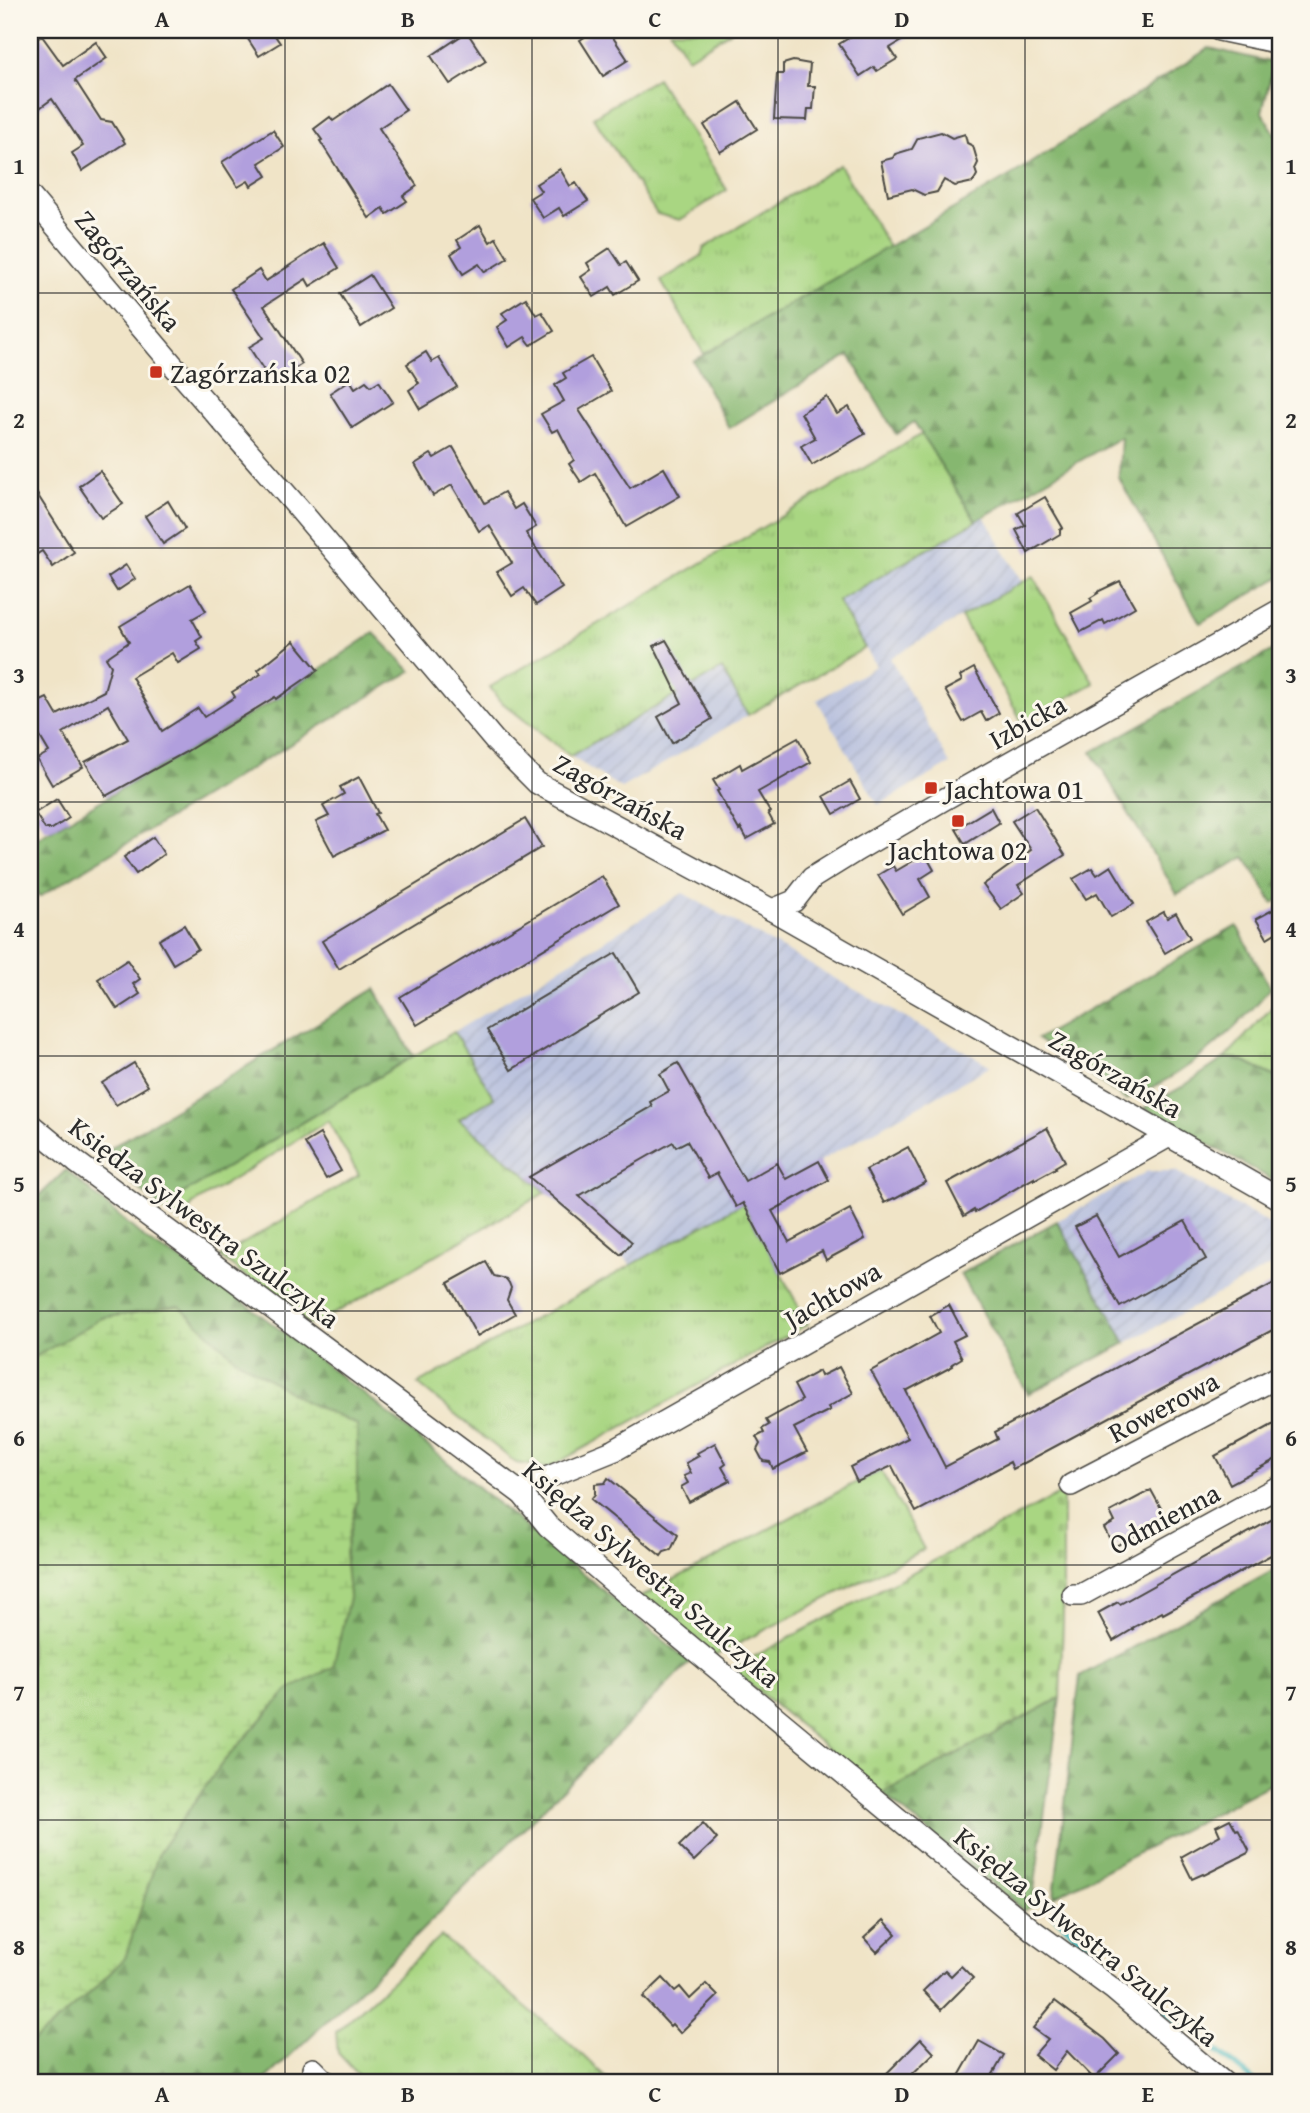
<svg xmlns="http://www.w3.org/2000/svg" width="1310" height="2113" font-family="'Gentium Book Plus',serif">
<defs>
<pattern id="industrial-furrows" width="10" height="10" patternUnits="userSpaceOnUse" patternTransform="scale(1.75)"><rect width="10" height="10" fill="#bbc3de"/><path d="M-1 1l2-2M0 10L10 0M9 11l2-2" fill="none" stroke="#a1a8bf"/></pattern>
<pattern id="grass-tufts" width="24" height="20" patternUnits="userSpaceOnUse" patternTransform="scale(1.75)"><rect width="24" height="20" fill="#a9d682"/><path d="M3 7l-1-3M5 7V3M7 7l1-3M15 17l-1-3M17 17v-4M19 17l1-3" fill="none" stroke="#92b870"/></pattern>
<pattern id="forest-firs" width="22" height="20" patternUnits="userSpaceOnUse" patternTransform="scale(1.75)"><rect width="22" height="20" fill="#86b770"/><path d="M5 1l3.5 6h-7zM16 11l3.5 6h-7z" fill="#6e955c"/></pattern>
<pattern id="wetland-marsh" width="20" height="14" patternUnits="userSpaceOnUse" patternTransform="scale(1.75)"><rect width="20" height="14" fill="#a9d682"/><path d="M1 5h8M5 5V1M11 12h8M15 12V8" fill="none" stroke="#92b870"/></pattern>
<pattern id="cemetery-stones" width="16" height="16" patternUnits="userSpaceOnUse" patternTransform="scale(1.75)"><rect width="16" height="16" fill="#a9d682"/><path d="M2 7V4a2 2 0 0 1 4 0v3zM10 15v-3a2 2 0 0 1 4 0v3z" fill="#92b870"/></pattern>
</defs>
<rect width="100%" height="100%" fill="#fbf7ec"/>
<filter id="ink" filterUnits="userSpaceOnUse"><feTurbulence type="fractalNoise" baseFrequency=".0143" numOctaves="2"/><feDisplacementMap in="SourceGraphic" scale="14" xChannelSelector="R" yChannelSelector="G"/><feConvolveMatrix kernelMatrix="1 2 1 2 8 2 1 2 1" color-interpolation-filters="sRGB"/></filter>
<filter id="wash" filterUnits="userSpaceOnUse"><feTurbulence type="fractalNoise" baseFrequency=".00686" numOctaves="4" result="noise"/><feDisplacementMap in="SourceGraphic" scale="28" xChannelSelector="R" yChannelSelector="G"/><feGaussianBlur stdDeviation="1.57" result="paint"/><feColorMatrix in="noise" values="0 0 0 0 0 0 0 0 0 0 0 0 0 0 0 0 0 1.4 0 .05"/><feComposite in="paint" operator="in"/></filter>
<g filter="url(#wash)">
<rect width="100%" height="100%" fill="#f0e4c7"/>
<!-- industrial -->
<g fill="url(#industrial-furrows)">
<polygon points="984,516 1022,582 890,658 950,764 878,805 817,700 876,666 838,601"/>
<polygon points="723,669 748,715 621,788 570,756"/>
<polygon points="683,893 991,1066 632,1265 458,1118 494,1098 454,1032"/>
<polygon points="1148,1171 1176,1171 1280,1230 1280,1261 1126,1343 1057,1221"/>
</g>
<!-- grass -->
<g fill="url(#grass-tufts)" stroke="#6a8056" stroke-width="2">
<polygon points="670,30 733,30 688,58"/>
<polygon points="657,78 727,190 680,220 657,214 593,117"/>
<polygon points="840,165 889,247 704,354 661,281 701,256 704,248"/>
<polygon points="922,434 976,521 838,601 865,648 748,715 722,669 570,756 499,700 490,687"/>
<polygon points="1033,576 1094,683 1023,723 961,617"/>
<polygon points="1277,1002 1280,1007 1280,1079 1238,1059 1225,1058"/>
<polygon points="454,1032 494,1098 459,1119 546,1192 335,1313 310,1325 220,1257 359,1175 328,1121 193,1204 180,1223 160,1207"/>
<polygon points="743,1203 808,1324 548,1468 516,1463 418,1384"/>
<polygon points="881,1471 924,1549 714,1656 641,1597 857,1482"/>
<polygon points="441,1936 568,2042 612,2083 366,2083 338,2053 336,2032"/>
</g>
<!-- forest -->
<g fill="url(#forest-firs)" stroke="#58714e" stroke-width="2">
<polygon points="1209,48 1274,63 1262,112 1280,142 1280,577 1200,623 1119,478 1121,437 976,521 914,422 896,434 849,355 729,428 693,361 1018,171"/>
<polygon points="374,633 411,671 39,897 30,884 30,842 276,699"/>
<polygon points="1280,646 1280,899 1273,903 1245,857 1177,894 1092,752"/>
<path d="M 1237,926 L 1270,988 C 1244,1021 1214,1049 1179,1072 C 1163,1083 1144,1091 1126,1100 L 1037,1039 Z"/>
<polygon points="375,989 413,1056 160,1207 99,1155"/>
<polygon points="1225,1058 1238,1059 1280,1079 1280,1184 1144,1108 1182,1087"/>
<polygon points="66,1170 150,1243 210,1276 378,1405 690,1662 410,1942 261,2083 30,2083 30,2044 94,1989 125,1958 159,1852 223,1762 288,1690 333,1667 349,1597 345,1552 357,1501 357,1425 306,1402 236,1359 179,1306 102,1318 30,1360 30,1205"/>
<polygon points="1057,1221 1126,1343 1028,1394 960,1274"/>
<polygon points="1280,1567 1280,1779 1054,1897 1080,1676"/>
<polygon points="1060,1698 1032,1906 1024,1911 883,1794"/>
</g>
<!-- wetland -->
<polygon fill="url(#wetland-marsh)" stroke="#6a8056" stroke-width="2" points="179,1306 236,1359 306,1402 357,1425 357,1501 345,1552 349,1597 333,1667 288,1690 223,1762 159,1852 125,1958 94,1989 30,2044 30,1360 102,1318"/>
<!-- cemetery -->
<polygon fill="url(#cemetery-stones)" stroke="#6a8056" stroke-width="2" points="1063,1492 1063,1623 1060,1698 883,1794 731,1669"/>
<g fill="none" stroke-linecap="round" stroke-linejoin="round">
<!-- stream -->
<g stroke="#41b2b7" stroke-width="6">
<polyline points="1053,1914 1110,1967"/>
<polyline points="1127,1981 1186,2029"/>
<polyline points="1214,2048 1256,2083"/>
</g>
</g>
<g id="blocks">
<!-- building -->
<g fill="#b19fdd">
<polygon points="256,30 271,30 280,43 259,56 246,36"/>
<polygon points="596,30 608,30 628,60 603,76 580,40"/>
<polygon points="862,30 919,30 890,48 897,59 877,71 874,67 860,76 839,44"/>
<polygon points="467,32 486,61 450,84 431,56"/>
<polygon points="42,36 63,65 96,42 107,58 75,80 101,120 112,122 125,143 82,171 72,153 83,146 52,99 30,115 30,43"/>
<polygon points="793,61 810,64 808,86 815,86 813,109 808,109 807,120 774,119 777,74 783,74 783,64"/>
<polygon points="388,84 406,110 379,128 417,186 403,196 407,201 387,214 383,208 369,218 320,141 322,140 314,129 330,117 333,121"/>
<polygon points="740,102 757,129 720,152 704,125"/>
<polygon points="273,130 284,147 259,163 267,176 251,186 248,181 238,187 222,162"/>
<polygon points="941,132 952,138 965,134 967,143 973,146 978,163 975,169 977,175 973,182 955,186 944,180 937,192 924,195 912,189 888,195 881,161 893,158 895,154 912,149 918,138"/>
<polygon points="560,169 570,186 576,183 588,201 564,216 559,208 543,218 530,198 541,191 536,184"/>
<polygon points="480,225 490,242 496,238 508,258 485,272 479,264 463,274 451,254 461,247 457,240"/>
<polygon points="324,243 339,268 310,286 306,279 264,306 302,364 272,383 249,347 264,338 231,289 259,270 266,281"/>
<polygon points="610,248 621,265 626,262 638,281 615,295 610,287 594,297 581,277 591,270 587,263"/>
<polygon points="370,275 391,308 361,327 340,294"/>
<polygon points="526,298 536,315 542,312 554,331 531,345 525,337 509,347 497,327 507,320 502,313"/>
<polygon points="426,352 432,362 439,358 457,387 420,409 409,390 419,383 407,364"/>
<polygon points="591,357 611,391 579,410 630,488 664,468 680,496 626,527 595,473 581,482 569,464 574,460 558,429 552,432 541,414 564,401 555,385 566,378 563,373"/>
<polygon points="350,380 355,388 366,381 371,386 379,381 393,402 352,428 330,393"/>
<polygon points="827,397 837,414 849,407 865,434 812,465 801,446 815,438 801,413"/>
<polygon points="453,447 485,503 504,492 514,509 522,504 536,527 526,533 562,588 536,605 524,588 512,596 497,572 512,563 489,525 479,531 452,485 433,496 415,464 431,454 434,458"/>
<polygon points="100,471 123,504 101,518 79,486"/>
<polygon points="30,483 74,552 53,567 42,551 30,559"/>
<polygon points="1045,497 1063,528 1060,530 1060,534 1028,553 1016,530 1025,525 1018,513"/>
<polygon points="168,501 185,529 163,544 145,516"/>
<polygon points="126,565 135,579 117,591 108,577"/>
<polygon points="1120,581 1135,607 1105,624 1103,620 1081,632 1071,613 1092,601 1090,598 1098,593 1097,592"/>
<polygon points="190,584 206,611 192,619 202,637 196,641 201,649 178,663 172,653 132,677 162,731 198,708 204,717 235,697 232,692 261,674 258,670 294,641 318,670 276,699 275,697 184,753 106,796 85,762 128,739 108,705 63,733 83,767 52,785 37,759 49,752 30,720 30,681 41,701 47,698 57,715 104,691 111,666 106,658 129,642 120,626"/>
<polygon points="666,640 712,719 672,743 658,717 682,703 654,646"/>
<polygon points="974,668 999,713 986,721 981,712 963,722 945,690 962,681 960,676"/>
<polygon points="798,738 811,762 758,792 770,812 768,813 774,824 747,839 741,828 739,830 717,791 719,790 713,780 740,764 742,769"/>
<polygon points="359,777 378,813 375,814 384,830 334,856 316,822 329,816 323,806 344,794 340,787"/>
<polygon points="850,781 860,799 834,814 824,796"/>
<polygon points="57,799 69,818 52,829 45,829 35,813"/>
<polygon points="1035,807 1065,855 1018,885 1024,893 1001,909 983,885 1031,850 1012,821"/>
<polygon points="991,808 999,823 965,844 956,829"/>
<polygon points="525,819 542,847 339,969 322,941"/>
<polygon points="153,837 164,854 136,874 124,857"/>
<polygon points="925,854 934,870 920,879 930,897 902,914 878,875 893,866 896,871"/>
<polygon points="1111,866 1134,904 1111,917 1097,893 1086,899 1073,879 1092,868 1097,875"/>
<polygon points="602,876 619,904 417,1025 400,997"/>
<polygon points="1280,906 1280,930 1267,938 1256,919"/>
<polygon points="1164,912 1167,918 1176,913 1190,938 1165,953 1146,922"/>
<polygon points="184,925 198,949 173,964 159,940"/>
<polygon points="616,953 639,992 511,1070 487,1030"/>
<polygon points="127,960 140,979 133,984 140,994 117,1009 98,979"/>
<polygon points="134,1063 148,1086 116,1105 102,1083"/>
<polygon points="678,1063 745,1181 777,1163 786,1179 819,1161 829,1180 772,1211 789,1242 850,1209 865,1239 826,1260 822,1251 780,1273 743,1203 736,1207 717,1173 708,1178 687,1141 676,1147 673,1142 579,1196 632,1242 621,1255 529,1177 652,1106 650,1102 669,1091 660,1074"/>
<polygon points="1047,1128 1065,1161 1055,1167 1056,1168 1034,1180 1034,1178 975,1212 974,1210 964,1216 947,1183"/>
<polygon points="320,1134 341,1171 326,1179 305,1143"/>
<polygon points="908,1147 926,1182 895,1199 894,1198 884,1203 866,1170"/>
<polygon points="1096,1216 1119,1257 1185,1221 1206,1259 1120,1307 1075,1227"/>
<polygon points="486,1262 494,1276 506,1279 509,1283 511,1288 507,1300 515,1314 477,1336 448,1283"/>
<polygon points="1280,1280 1280,1326 1013,1469 1010,1462 916,1512 892,1466 857,1482 850,1467 908,1438 871,1371 939,1333 930,1316 949,1305 965,1335 953,1341 962,1358 952,1364 953,1366 906,1391 945,1467 998,1439 995,1432"/>
<polygon points="839,1367 853,1393 828,1407 830,1410 794,1428 807,1452 773,1469 770,1462 763,1461 757,1450 760,1444 756,1437 764,1433 762,1429 769,1425 766,1420 802,1400 794,1385 819,1371 821,1376"/>
<polygon points="1274,1424 1280,1437 1280,1457 1230,1484 1215,1456"/>
<polygon points="715,1443 726,1464 722,1467 730,1481 689,1502 681,1487 688,1483 684,1476 691,1473 686,1463 699,1456 697,1453"/>
<polygon points="608,1478 678,1535 671,1550 664,1552 661,1556 591,1499 595,1494 595,1484 605,1483"/>
<polygon points="1151,1490 1167,1519 1114,1547 1104,1528 1115,1522 1110,1512"/>
<polygon points="1280,1515 1280,1550 1163,1614 1162,1612 1132,1628 1133,1629 1113,1641 1098,1613 1118,1602 1120,1604"/>
<polygon points="1230,1819 1236,1830 1238,1829 1249,1850 1248,1853 1204,1875 1203,1874 1192,1879 1181,1857 1220,1835 1216,1826"/>
<polygon points="703,1823 717,1839 694,1861 679,1846"/>
<polygon points="884,1920 896,1934 877,1952 864,1938"/>
<polygon points="961,1966 973,1978 941,2010 923,1991 945,1970 951,1976"/>
<polygon points="663,1978 675,1991 680,1987 690,1999 706,1984 718,1996 680,2033 672,2024 670,2026 643,1997"/>
<polygon points="1055,2001 1105,2039 1119,2054 1094,2079 1067,2051 1053,2070 1034,2055 1048,2039 1033,2028"/>
<polygon points="921,2039 934,2053 903,2083 877,2083"/>
<polygon points="979,2041 1004,2055 988,2083 955,2083"/>
</g>
</g>
</g>
<g filter="url(#ink)">
<use href="#blocks" fill-opacity="0" stroke="#494742" stroke-width="2"/>
<g fill="none" stroke-linecap="round" stroke-linejoin="round">
<!-- minor casing -->
<g stroke="#494742" stroke-width="24">
<g id="minor">
<polyline points="1219,30 1280,43"/>
<polyline points="30,196 172,364 300,510 494,740 537,783 772,910 1280,1199"/>
<polyline points="772,910 794,901 812,878 854,852 943,800 1280,610"/>
<polyline points="30,1124 76,1162 522,1494 548,1526 627,1594 1035,1932 1113,1989 1224,2083"/>
<polyline points="1071,1485 1280,1376"/>
<polyline points="522,1494 531,1484 615,1450 1169,1136"/>
<polyline points="1073,1595 1081,1595 1280,1486"/>
<polyline points="313,2069 327,2083"/>
</g>
</g>
<!-- minor -->
<use href="#minor" stroke="#fff" stroke-width="21"/>
</g>
</g>
<!-- grid -->
<path fill="none" stroke="#2b2b2b" stroke-width="2" stroke-opacity="0.55" d="M 285,30 L 285,2083M 532,30 L 532,2083M 778,30 L 778,2083M 1025,30 L 1025,2083M 30,293 L 1280,293M 30,548 L 1280,548M 30,802 L 1280,802M 30,1056 L 1280,1056M 30,1311 L 1280,1311M 30,1565 L 1280,1565M 30,1820 L 1280,1820"/>
<!-- markers -->
<g fill="#c8321e" stroke="#fbf7ec" stroke-width="2.5">
<rect x="149" y="365" width="14" height="14" rx="3.5"/>
<rect x="924" y="781" width="14" height="14" rx="3.5"/>
<rect x="951" y="814" width="14" height="14" rx="3.5"/>
</g>
<g text-anchor="middle" dominant-baseline="central" stroke-width="6" stroke-linejoin="round" paint-order="stroke">
<!-- street labels -->
<g font-size="28" fill="#2b2b2b" stroke="#fbf7ec">
<text transform="translate(129 270) rotate(50)">Zagórzańska</text>
<text transform="translate(1027 721) rotate(-29)">Izbicka</text>
<text transform="translate(621 796) rotate(29)">Zagórzańska</text>
<text transform="translate(1116 1073) rotate(30)">Zagórzańska</text>
<text transform="translate(205 1222) rotate(37)">Księdza Sylwestra Szulczyka</text>
<text transform="translate(832 1294) rotate(-30)">Jachtowa</text>
<text transform="translate(1163 1406) rotate(-28)">Rowerowa</text>
<text transform="translate(1164 1518) rotate(-28)">Odmienna</text>
<text transform="translate(652 1573) rotate(41)">Księdza Sylwestra Szulczyka</text>
<text transform="translate(1087 1936) rotate(39)">Księdza Sylwestra Szulczyka</text>
</g>
<!-- poi labels -->
<g font-size="28" fill="#2b2b2b" stroke="#fbf7ec" text-anchor="start">
<text x="170" y="372">Zagórzańska 02</text>
<text x="945" y="788">Jachtowa 01</text>
<text x="958" y="849" text-anchor="middle">Jachtowa 02</text>
</g>
</g>
<!-- margin -->
<rect width="1310" height="2113" fill="none" stroke="#fbf7ec" stroke-width="77"/>
<rect x="38" y="38" width="1234" height="2036" fill="none" stroke="#2b2b2b" stroke-width="2.5"/>
<g font-size="23" text-anchor="middle" font-weight="bold" fill="#2b2b2b">
<text x="162" y="27">A</text>
<text x="408" y="27">B</text>
<text x="655" y="27">C</text>
<text x="902" y="27">D</text>
<text x="1148" y="27">E</text>
<text x="19" y="174">1</text>
<text x="1291" y="174">1</text>
<text x="19" y="428">2</text>
<text x="1291" y="428">2</text>
<text x="19" y="683">3</text>
<text x="1291" y="683">3</text>
<text x="19" y="937">4</text>
<text x="1291" y="937">4</text>
<text x="19" y="1192">5</text>
<text x="1291" y="1192">5</text>
<text x="19" y="1446">6</text>
<text x="1291" y="1446">6</text>
<text x="19" y="1701">7</text>
<text x="1291" y="1701">7</text>
<text x="19" y="1955">8</text>
<text x="1291" y="1955">8</text>
<text x="162" y="2102">A</text>
<text x="408" y="2102">B</text>
<text x="655" y="2102">C</text>
<text x="902" y="2102">D</text>
<text x="1148" y="2102">E</text>
</g>
</svg>
